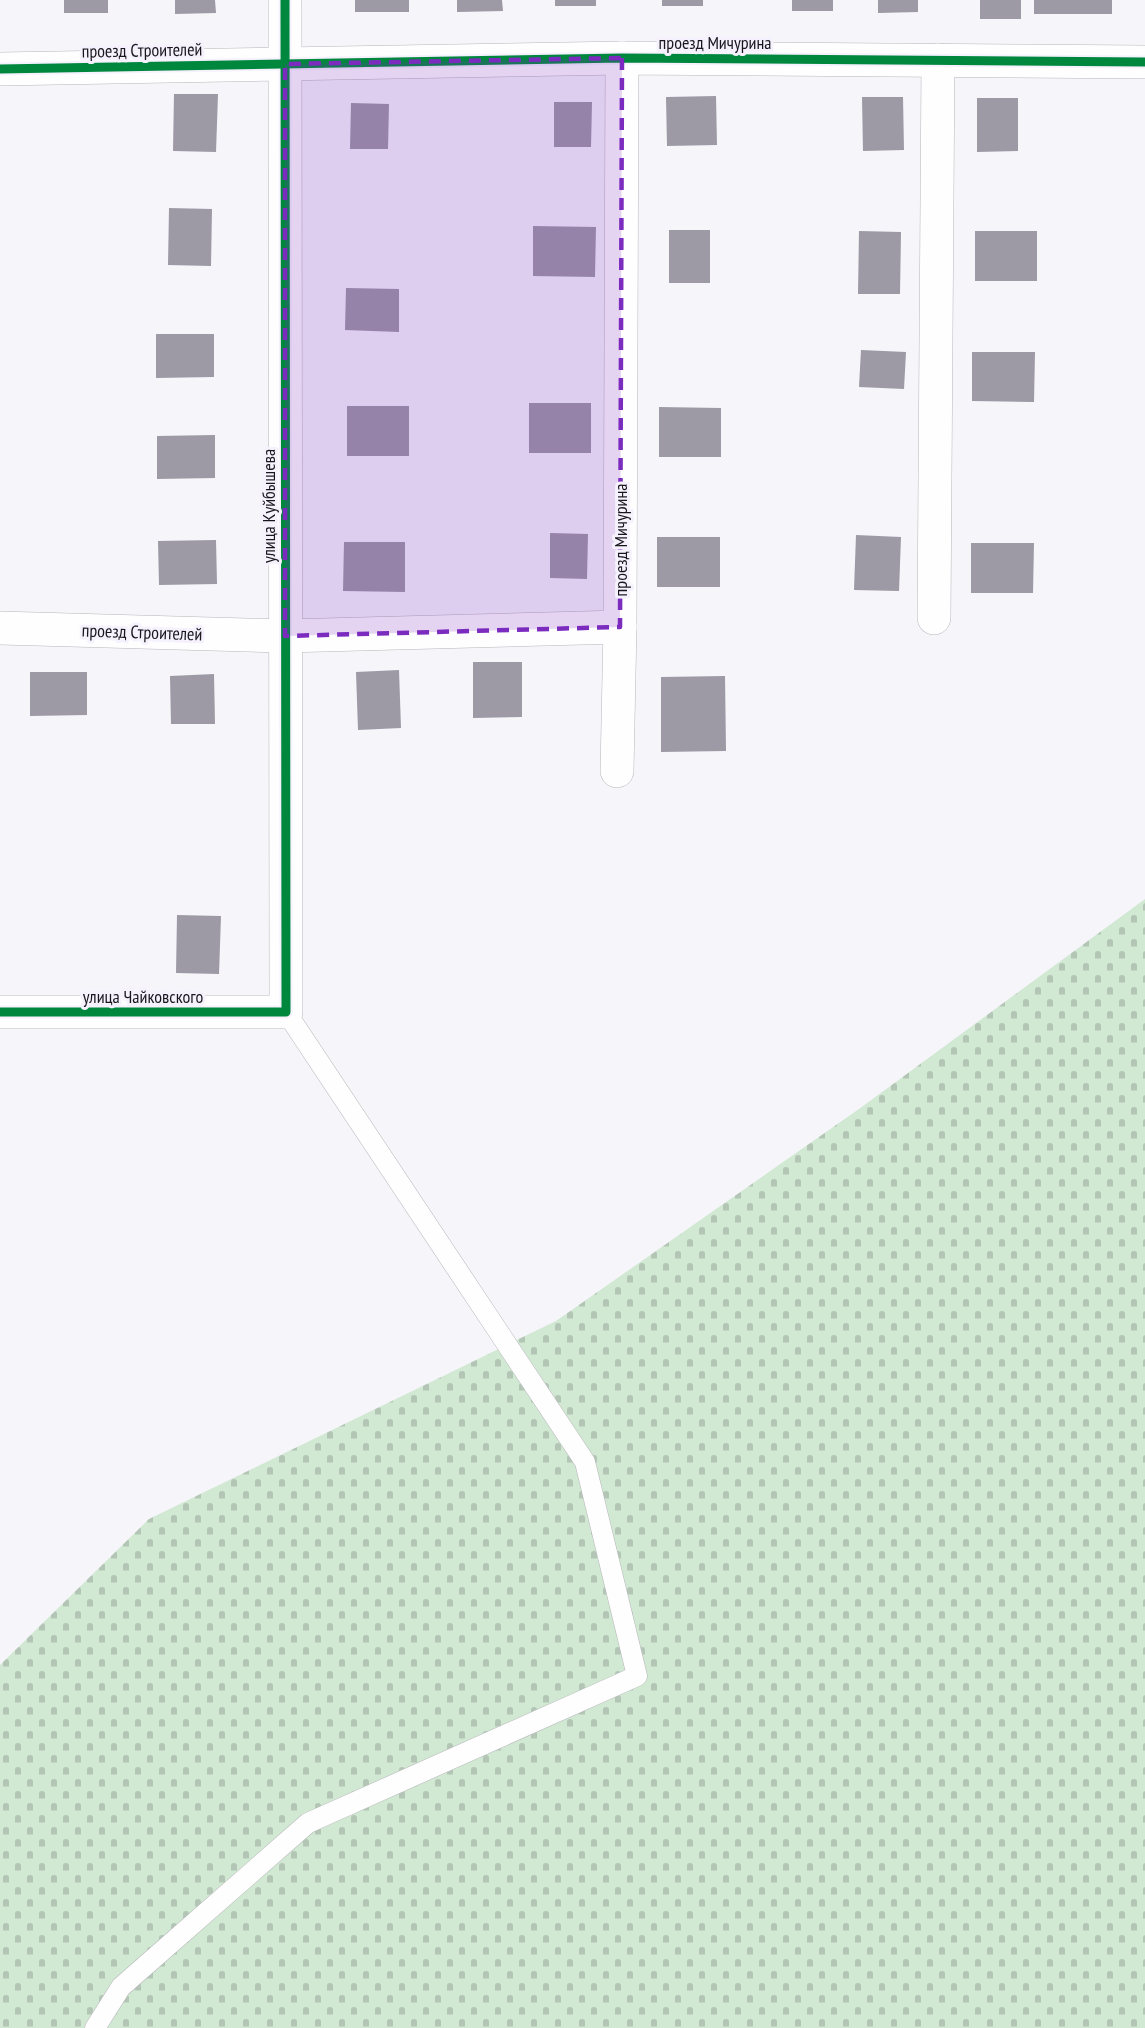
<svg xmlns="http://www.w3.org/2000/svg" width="1145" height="2028" font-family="'PT Sans Narrow',sans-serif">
<defs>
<pattern id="cemetery-stones" width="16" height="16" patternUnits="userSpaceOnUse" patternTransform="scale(1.5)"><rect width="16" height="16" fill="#d1e8d3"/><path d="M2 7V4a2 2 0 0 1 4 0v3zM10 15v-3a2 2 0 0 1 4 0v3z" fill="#b3c6b5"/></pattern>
</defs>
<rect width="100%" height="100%" fill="#f6f5fa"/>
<!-- cemetery -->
<polygon fill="url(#cemetery-stones)" points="1145,899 1145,2028 0,2028 0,1665 149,1519 556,1321 859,1109"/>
<!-- building -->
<g fill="#9d99a5">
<rect x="64" y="0" width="44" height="13"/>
<polygon points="175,0 215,0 216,13 175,14"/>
<rect x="355" y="0" width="54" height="12"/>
<polygon points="457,0 502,0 503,11 457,12"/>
<rect x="555" y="0" width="41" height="6"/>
<rect x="662" y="0" width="41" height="6"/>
<rect x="792" y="0" width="41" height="11"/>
<polygon points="878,0 918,0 918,12 878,13"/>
<rect x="980" y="0" width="41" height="19"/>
<rect x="1034" y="0" width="78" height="14"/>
<polygon points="174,94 218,94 216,152 173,151"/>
<polygon points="716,96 717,145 667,146 666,97"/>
<polygon points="862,97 903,97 904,150 863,151"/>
<polygon points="977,98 1018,98 1018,151 977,152"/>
<polygon points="554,102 592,102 591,147 554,147"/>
<polygon points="351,103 389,104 388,149 350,149"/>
<polygon points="169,208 212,209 211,266 168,265"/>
<polygon points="533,226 596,227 595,277 533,276"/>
<rect x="669" y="230" width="41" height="53"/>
<polygon points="859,231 901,232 900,294 858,294"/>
<rect x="975" y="231" width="62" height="50"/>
<polygon points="346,288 399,289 399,332 345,330"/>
<polygon points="156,334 214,334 214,377 156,378"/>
<polygon points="861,350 906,352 904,389 859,387"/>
<polygon points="972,352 1035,352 1034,402 972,401"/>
<rect x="529" y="403" width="62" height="50"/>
<rect x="347" y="406" width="62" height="50"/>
<polygon points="659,407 721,408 721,457 659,457"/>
<polygon points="215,435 215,478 157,479 157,436"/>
<polygon points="550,533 588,534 587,579 550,578"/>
<polygon points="856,535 901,537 899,591 854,590"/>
<rect x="657" y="537" width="63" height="50"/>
<polygon points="216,540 217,584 159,585 158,541"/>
<polygon points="344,542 405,542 405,592 343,591"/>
<polygon points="971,543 1034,543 1033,593 971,593"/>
<polygon points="473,662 522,662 522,717 473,718"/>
<polygon points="399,670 401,728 358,730 356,672"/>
<polygon points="30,672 87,672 87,715 30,716"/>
<polygon points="214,674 215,724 171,724 170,676"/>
<polygon points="725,676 726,751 661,752 661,677"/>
<polygon points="177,915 221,916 219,974 176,973"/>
</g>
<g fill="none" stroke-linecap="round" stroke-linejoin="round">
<!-- lane casing -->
<g stroke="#b7b6bb" stroke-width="21">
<polyline id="lane" points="95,2028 121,1987 308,1823 637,1676 585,1462 286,1012"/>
</g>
<!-- street casing -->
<g stroke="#b7b6bb" stroke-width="34">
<g id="street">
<polyline points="0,69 622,58 1145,62"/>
<polyline points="934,618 938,60"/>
<polyline points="0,628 285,636 620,627"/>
<polyline points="617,771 620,627 622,58"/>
<polyline points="0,1012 286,1012 285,0"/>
</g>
</g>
<!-- lane -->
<use href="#lane" stroke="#fefefe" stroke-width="20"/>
<!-- street -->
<use href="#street" stroke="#fefefe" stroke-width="33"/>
<!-- cycleway casing -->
<g stroke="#f5f2fd" stroke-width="13">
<g id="cycleway">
<polyline points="0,69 622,58 1145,62"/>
<polyline points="0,1012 286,1012 285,0"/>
</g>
</g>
<!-- cycleway -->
<use href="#cycleway" stroke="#00873e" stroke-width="9"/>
</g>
<!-- marked area -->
<path fill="#7b2cbf" fill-opacity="0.2" stroke="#7b2cbf" stroke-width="4.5" stroke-dasharray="12 8" stroke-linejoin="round" d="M 622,58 L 620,627 L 285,636 L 285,64 Z"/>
<g text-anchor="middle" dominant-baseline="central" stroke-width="6" stroke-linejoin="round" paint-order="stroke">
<!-- street labels -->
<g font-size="18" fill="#19171d" stroke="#f5f2fd">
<text x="715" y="42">проезд Мичурина</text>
<text transform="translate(142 50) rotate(-1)">проезд Строителей</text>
<text transform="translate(268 506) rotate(-90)">улица Куйбышева</text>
<text transform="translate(620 540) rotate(-90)">проезд Мичурина</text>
<text transform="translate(142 632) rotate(2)">проезд Строителей</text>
<text x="143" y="996">улица Чайковского</text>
</g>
</g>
</svg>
